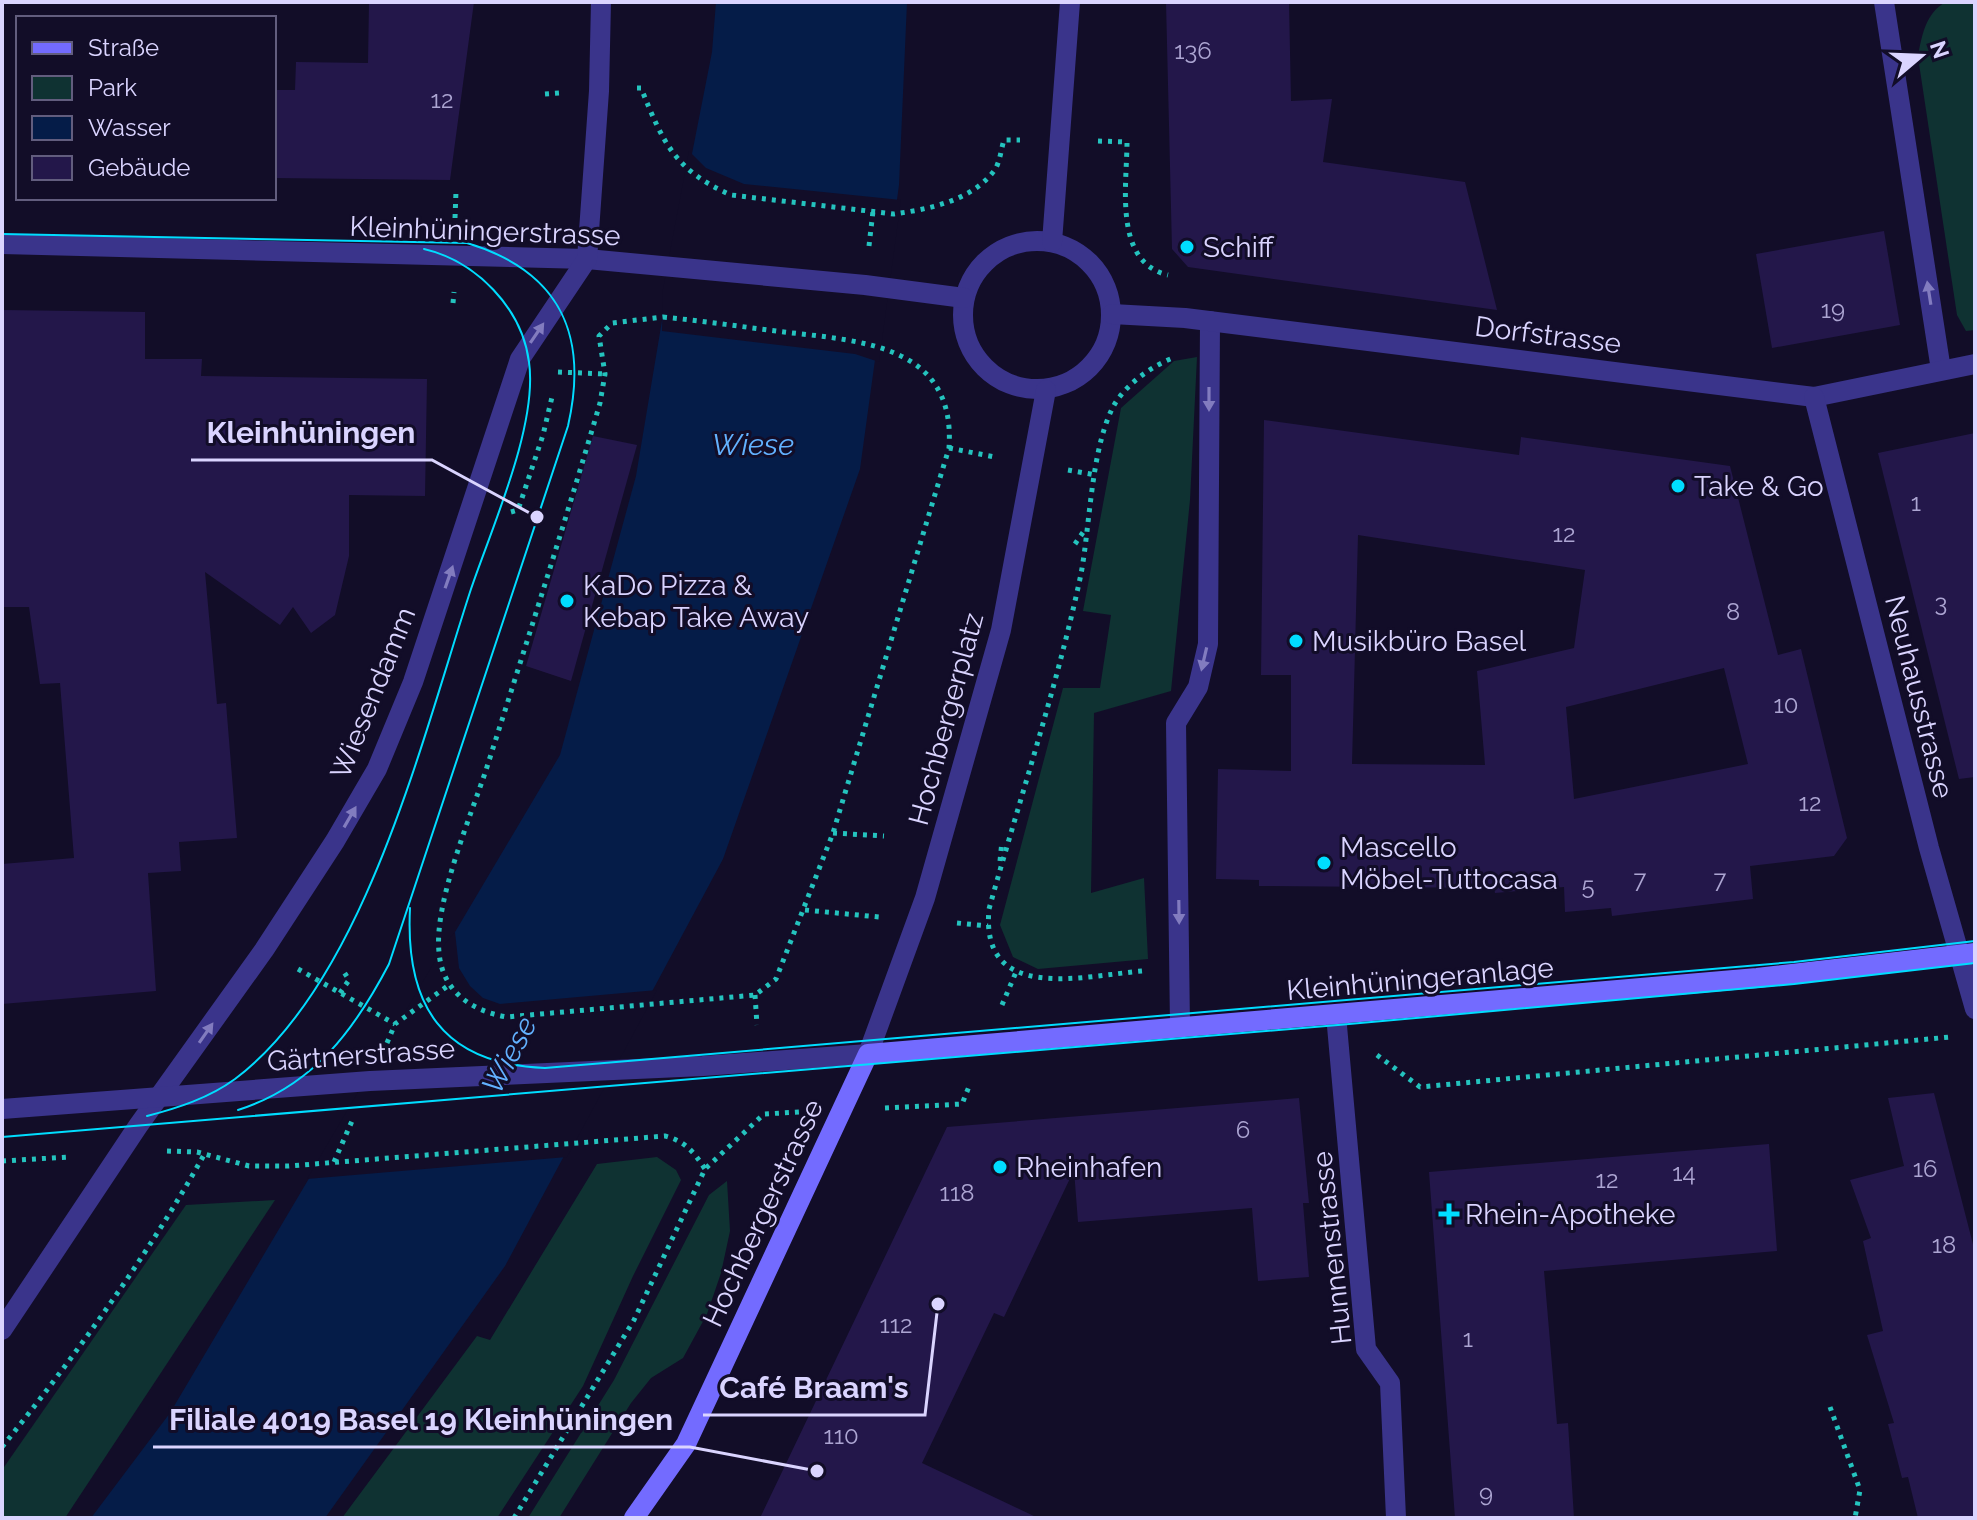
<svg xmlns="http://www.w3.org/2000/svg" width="1977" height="1520" font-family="Raleway,sans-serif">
<rect width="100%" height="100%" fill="#120d28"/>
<!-- green -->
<g fill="#0f3232">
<path d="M 1946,2 L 1975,2 L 1975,330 L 1966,331 L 1957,315 L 1918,57 C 1921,37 1926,12 1946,2 Z"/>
<polygon points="1197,357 1190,500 1171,691 1094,713 1091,893 1144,878 1148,959 1038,969 1013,957 1000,925 1063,688 1100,688 1111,615 1083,611 1121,408 1174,361"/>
<polygon points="657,1157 676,1170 681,1180 633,1276 583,1386 497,1518 342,1518 477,1336 490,1340 597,1164"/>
<polygon points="727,1181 730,1231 721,1273 707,1314 683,1358 651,1378 631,1403 559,1518 528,1518 614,1380 709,1195"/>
<polygon points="275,1200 65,1518 2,1518 2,1470 186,1205"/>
</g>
<!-- water -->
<polygon fill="#051c48" points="716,2 907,2 899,185 860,469 723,859 505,1266 325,1518 91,1518 170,1413 560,755 636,476 678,225 712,52"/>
<!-- pier -->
<g fill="#120d28">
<polygon points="689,151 706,168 744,184 901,200 879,362 855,354 662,331 663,289"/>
<polygon points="455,932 459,968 470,986 483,998 500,1004 657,990 567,1157 307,1179 445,944"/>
</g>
<!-- building -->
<g fill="#23174a" fill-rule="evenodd">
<polygon points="369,2 474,2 450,180 274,178 274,90 295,90 296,62 368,63"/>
<polygon points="1166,2 1289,2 1291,101 1332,99 1323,162 1465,182 1497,310 1188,267 1172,249"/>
<polygon points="1884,231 1900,325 1772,348 1756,254"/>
<polygon points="2,310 145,312 145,359 202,359 201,376 427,379 425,496 349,495 349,556 335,615 311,633 293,607 280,625 205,572 217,704 226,703 237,838 179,842 181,871 148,873 156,991 2,1004 2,864 74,858 60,683 40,684 29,607 2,607"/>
<path d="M 1264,420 L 1519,455 L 1521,437 L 1730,466 L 1778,655 L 1801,649 L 1847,838 L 1834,856 L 1750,866 L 1753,899 L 1612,916 L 1611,908 L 1565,912 L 1564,887 L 1495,893 L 1494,888 L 1259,886 L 1259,880 L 1216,879 L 1218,769 L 1291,771 L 1291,675 L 1261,675 ZM 1358,535 L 1585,570 L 1574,648 L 1477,671 L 1485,765 L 1352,764 ZM 1724,668 L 1748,764 L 1574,799 L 1566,707 Z"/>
<polygon points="1975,433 1975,777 1959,779 1878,453"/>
<polygon points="593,436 637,445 571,681 526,666"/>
<polygon points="1934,1093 1975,1252 1975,1518 1918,1518 1908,1477 1902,1478 1888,1424 1894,1423 1867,1335 1883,1331 1863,1241 1871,1238 1850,1180 1904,1166 1888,1098"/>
<polygon points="1299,1098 1309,1203 1303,1203 1309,1277 1258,1281 1252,1208 1078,1222 1074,1170 1004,1317 994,1313 922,1463 1038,1518 760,1518 947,1127"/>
<polygon points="1769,1144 1777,1251 1544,1271 1557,1424 1568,1423 1574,1518 1455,1518 1429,1172"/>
</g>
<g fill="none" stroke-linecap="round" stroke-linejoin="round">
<!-- path -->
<g stroke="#24c3be" stroke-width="5" stroke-dasharray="4 6" stroke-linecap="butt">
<path d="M 637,88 L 641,88 C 663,142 674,170 731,195 L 894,214 C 929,209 971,201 994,171 C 1000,163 1001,149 1004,140 L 1020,140"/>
<polyline points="545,94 560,93"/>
<path d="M 1098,141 L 1127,142 C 1127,185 1113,262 1168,275"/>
<polyline points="455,218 456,191"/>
<polyline points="869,246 873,211"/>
<polyline points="453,303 454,292"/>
<path d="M 663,317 C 703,321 744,327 784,332 C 862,341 956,345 949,448 L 833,833 L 776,979 L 755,995 L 507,1017 C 471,1011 442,991 439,952 C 434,903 470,818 486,770 C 525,648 564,526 600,403 L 605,374 L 599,336 L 612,323 Z"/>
<polyline points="558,372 605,374"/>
<polyline points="949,448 995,457"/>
<polyline points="1068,470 1096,475"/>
<polyline points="511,512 518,510 543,435 552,397"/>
<polyline points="1075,544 1086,528"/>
<polyline points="833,833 884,836"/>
<polyline points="1000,861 1002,841"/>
<polyline points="805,910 879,917"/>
<polyline points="957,923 988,926"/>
<polyline points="298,969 395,1024"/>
<path d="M 1142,971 C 1082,976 980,1004 989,909 C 1020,798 1057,687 1081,574 C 1090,526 1091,450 1113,407 C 1124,386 1151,366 1173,358"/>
<polyline points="340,993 349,980 344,972"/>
<polyline points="755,995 757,1025"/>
<polyline points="1002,1005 1016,972"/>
<polyline points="387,1043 395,1024 449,985"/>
<polyline points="1377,1055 1420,1087 1950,1037"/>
<polyline points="885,1108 962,1104 970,1084"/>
<path d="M 167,1151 L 197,1152 L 249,1166 L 289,1166 L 665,1136 C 685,1141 694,1152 705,1169"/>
<polyline points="2,1161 69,1157"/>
<polyline points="334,1162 352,1121"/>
<polyline points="1830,1407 1860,1490 1855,1518"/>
<path d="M 2,1447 C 74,1358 149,1254 205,1153"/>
<polyline points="514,1518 634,1320 705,1169 764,1114 799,1112"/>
</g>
<!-- service -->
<polyline stroke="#3a348b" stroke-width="20" points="1180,1026 1176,723 1198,687 1208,644 1210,321"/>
<!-- minor -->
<g stroke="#3a348b" stroke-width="20">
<polyline points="1884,2 1941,370"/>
<circle cx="1037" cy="315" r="74"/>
<polyline points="1052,242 1070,2"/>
<polyline points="2,244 587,259 865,285 964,298"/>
<polyline points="1112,314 1185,318 1814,397 1975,364"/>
<polyline points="1814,397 1929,848 1975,1009"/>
<polyline points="1336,1015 1366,1349 1390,1383 1396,1518"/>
<polyline points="868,1054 925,898 1001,630 1046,390"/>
<polyline points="2,1330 138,1126 264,950 335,841 377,769 413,682 520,359 587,259 599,91 601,2"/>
</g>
<!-- tertiary -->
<polyline stroke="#3a348b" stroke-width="20" points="2,1109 370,1081 703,1066 868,1054"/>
<!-- secondary -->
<polyline stroke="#736bff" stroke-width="20" points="634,1518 686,1444 868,1054 1757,978 1975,953"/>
<!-- tram -->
<g stroke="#0df" stroke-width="2">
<path d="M 2,234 L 467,243 C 560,271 589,334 568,426 L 389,964 C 354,1031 313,1086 238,1110"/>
<path d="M 410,908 C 405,1005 442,1064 545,1068 L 1794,962 L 1975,941"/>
<path d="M 147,1116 C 178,1108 209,1098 235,1079 C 365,981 422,738 471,589 C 492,527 538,425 529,362 C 522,308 476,261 424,249"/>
<polyline points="2,1137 1338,1025 1794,984 1975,963"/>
</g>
</g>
<!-- one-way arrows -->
<defs><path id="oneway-solid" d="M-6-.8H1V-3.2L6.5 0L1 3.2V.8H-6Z" transform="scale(2)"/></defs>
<g fill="#827cbf">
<use href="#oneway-solid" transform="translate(1929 293) rotate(-99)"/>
<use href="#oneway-solid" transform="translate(537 333) rotate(-56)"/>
<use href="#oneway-solid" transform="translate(1209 399) rotate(90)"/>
<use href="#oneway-solid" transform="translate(449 577) rotate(-71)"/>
<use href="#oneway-solid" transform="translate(1204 659) rotate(103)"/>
<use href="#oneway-solid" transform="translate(350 817) rotate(-60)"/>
<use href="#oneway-solid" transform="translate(1179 912) rotate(89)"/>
<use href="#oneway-solid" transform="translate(206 1033) rotate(-55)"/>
</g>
<!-- markers -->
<g fill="#0df" stroke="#120d28" stroke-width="3">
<circle cx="1187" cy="247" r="8"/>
<circle cx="1678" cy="486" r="8"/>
<circle cx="567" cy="601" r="8"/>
<circle cx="1296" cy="641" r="8"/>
<circle cx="1324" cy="863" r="8"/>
<circle cx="1000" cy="1167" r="8"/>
<path d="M1445 1202h8v8h8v8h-8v8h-8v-8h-8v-8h8z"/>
</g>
<g text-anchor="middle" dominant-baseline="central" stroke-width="6" stroke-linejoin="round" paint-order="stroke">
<!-- number labels -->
<g font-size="24" fill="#aca5d2">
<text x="1193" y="50">136</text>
<text x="442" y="99">12</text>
<text x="1833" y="309">19</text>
<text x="1916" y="502">1</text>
<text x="1564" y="533">12</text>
<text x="1941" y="602">3</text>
<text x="1733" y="611">8</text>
<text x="1786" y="704">10</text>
<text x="1810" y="802">12</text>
<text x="1640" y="879">7</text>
<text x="1720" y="879">7</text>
<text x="1588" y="885">5</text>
<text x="1243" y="1129">6</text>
<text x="1925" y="1168">16</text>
<text x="1684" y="1172">14</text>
<text x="1607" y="1179">12</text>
<text x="957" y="1192">118</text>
<text x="1944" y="1244">18</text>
<text x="896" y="1324">112</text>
<text x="1468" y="1338">1</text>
<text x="841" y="1435">110</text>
<text x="1486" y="1493">9</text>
</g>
<!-- street labels -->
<g font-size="28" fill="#dad4ff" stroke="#120d28">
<text transform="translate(485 231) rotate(2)">Kleinhüningerstrasse</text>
<text transform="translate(1548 335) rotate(7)">Dorfstrasse</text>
<text transform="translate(373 693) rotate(-68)">Wiesendamm</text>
<text transform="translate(1919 697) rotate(76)">Neuhausstrasse</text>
<text transform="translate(946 719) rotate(-75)">Hochbergerplatz</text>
<text transform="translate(1420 979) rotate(-5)">Kleinhüningeranlage</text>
<text transform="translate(361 1055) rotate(-4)">Gärtnerstrasse</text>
<text transform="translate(763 1213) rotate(-65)">Hochbergerstrasse</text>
<text transform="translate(1332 1248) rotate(-96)">Hunnenstrasse</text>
</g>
<!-- poi labels -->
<g font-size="28" fill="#dad4ff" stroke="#120d28" text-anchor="start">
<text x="1203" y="247">Schiff</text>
<text x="1694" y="486">Take &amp; Go</text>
<text x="583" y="585">KaDo Pizza &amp;<tspan x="583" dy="32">Kebap Take Away</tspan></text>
<text x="1312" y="641">Musikbüro Basel</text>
<text x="1340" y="847">Mascello<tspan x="1340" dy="32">Möbel-Tuttocasa</tspan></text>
<text x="1016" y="1167">Rheinhafen</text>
<text x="1465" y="1214">Rhein-Apotheke</text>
</g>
<!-- water labels -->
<g font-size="30" font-style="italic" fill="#62b1ff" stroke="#120d28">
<text x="753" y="444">Wiese</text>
<text transform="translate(509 1055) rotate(-62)">Wiese</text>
</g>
</g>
<!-- callouts -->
<path fill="none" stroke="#dad4ff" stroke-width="3" d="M537 517L432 460H191M938 1304L925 1415H703M817 1471L690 1447H153"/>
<g fill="#dad4ff" stroke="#120d28" stroke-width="3">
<circle cx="537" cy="517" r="8"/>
<circle cx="938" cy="1304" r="8"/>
<circle cx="817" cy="1471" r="8"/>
</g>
<g font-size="30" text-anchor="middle" font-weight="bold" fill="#dad4ff" stroke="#120d28" stroke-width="6" stroke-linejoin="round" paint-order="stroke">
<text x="311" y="443">Kleinhüningen</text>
<text x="814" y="1398">Café Braam's</text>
<text x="421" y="1430">Filiale 4019 Basel 19 Kleinhüningen</text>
</g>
<!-- border -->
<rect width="1977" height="1520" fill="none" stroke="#dad4ff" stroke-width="8"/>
<!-- legend -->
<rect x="16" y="16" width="260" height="184" fill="#120d28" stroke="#625d7e" stroke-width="2"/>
<rect x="32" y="42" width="40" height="12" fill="#736bff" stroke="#625d7e" stroke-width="2"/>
<text x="88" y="56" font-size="24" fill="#dad4ff">Straße</text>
<rect x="32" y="76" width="40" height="24" fill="#0f3232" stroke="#625d7e" stroke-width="2"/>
<text x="88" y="96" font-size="24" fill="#dad4ff">Park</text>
<rect x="32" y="116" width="40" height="24" fill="#051c48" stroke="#625d7e" stroke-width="2"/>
<text x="88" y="136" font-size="24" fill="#dad4ff">Wasser</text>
<rect x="32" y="156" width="40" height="24" fill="#23174a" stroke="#625d7e" stroke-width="2"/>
<text x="88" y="176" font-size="24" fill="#dad4ff">Gebäude</text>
<!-- north arrow -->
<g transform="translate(1921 56) rotate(71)" stroke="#120d28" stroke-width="6" paint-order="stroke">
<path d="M0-6L14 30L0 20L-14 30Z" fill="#dad4ff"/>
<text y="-12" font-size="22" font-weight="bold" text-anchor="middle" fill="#dad4ff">N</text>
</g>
</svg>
